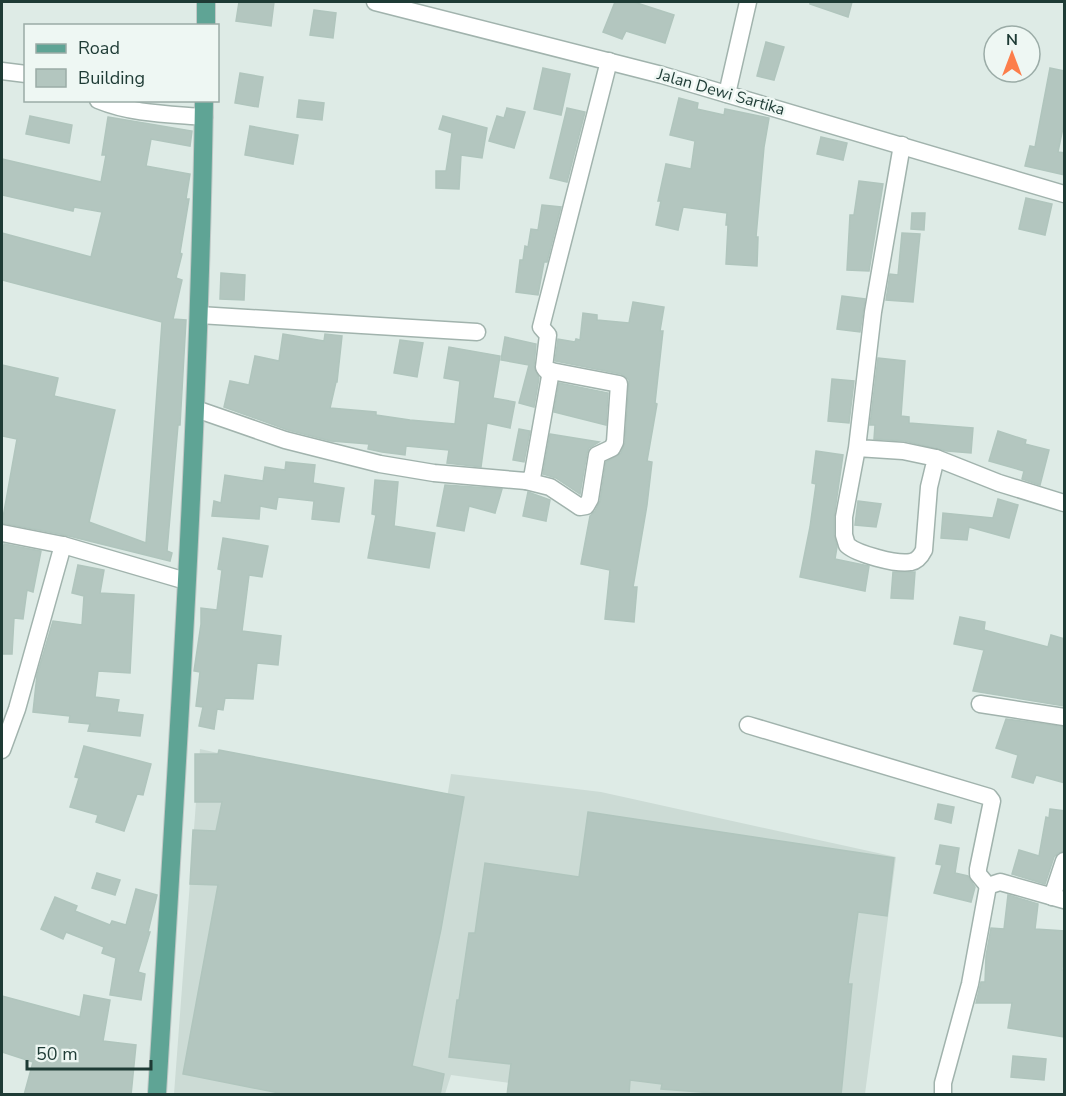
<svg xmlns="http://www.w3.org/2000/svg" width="1066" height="1096" font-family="'Nunito Sans',sans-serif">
<rect width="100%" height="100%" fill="#deebe6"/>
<!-- built -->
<polygon fill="#ccdbd5" points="200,749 446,804 451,774 601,792 896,857 865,1094 590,1094 451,1075 445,1094 174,1094"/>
<!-- building -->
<g fill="#b3c6bf" stroke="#b0c5bd" stroke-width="1.5">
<polygon points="239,2 274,2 271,26 236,21"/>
<polygon points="615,2 634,2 674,15 665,43 626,31 622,39 603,32"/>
<polygon points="810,2 852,2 848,17 810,4"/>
<polygon points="314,10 336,13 333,38 310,35"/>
<polygon points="766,42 784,47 774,80 757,76"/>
<polygon points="543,68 570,74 561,115 534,109"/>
<polygon points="1050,68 1065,71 1065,118 1058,152 1065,153 1065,175 1025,166 1030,146 1035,147"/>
<polygon points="240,73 263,77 258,107 235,103"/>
<polygon points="679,98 698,103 697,109 724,115 725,109 769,118 764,147 756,237 758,237 757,266 726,264 728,225 726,225 727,213 683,207 678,230 656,225 661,201 658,201 666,164 691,169 695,141 670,135"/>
<polygon points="299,100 324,103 322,120 297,117"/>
<polygon points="507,108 525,112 514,148 489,141 497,116 504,118"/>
<polygon points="567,108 585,112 567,182 550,178"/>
<polygon points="30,116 72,125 69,143 26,134"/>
<polygon points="443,116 487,128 482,158 461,155 459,189 436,188 436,171 446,171 452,133 439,129"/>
<polygon points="108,117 192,131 190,146 151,139 146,166 190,174 186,199 189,199 180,253 182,254 176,278 182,280 173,319 186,320 180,425 178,425 167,551 172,553 170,561 65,535 2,523 17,439 2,436 2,365 58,378 54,396 115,410 89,522 146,543 162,322 2,280 2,233 91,257 102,212 74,207 73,211 2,195 2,159 101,182 106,155 102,155"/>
<polygon points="250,126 298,135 293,164 245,155"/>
<polygon points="821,137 847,143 843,160 817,154"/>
<polygon points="859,181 883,184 869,271 847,270 850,215 854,215"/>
<polygon points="1026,198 1052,204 1045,235 1019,229"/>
<polygon points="542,205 561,207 547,262 544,262 538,295 516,292 520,260 523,260 525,246 528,247 531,229 538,230"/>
<polygon points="912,213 925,213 924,230 911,229"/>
<polygon points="902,233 920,234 913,302 886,300 890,274 898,275"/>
<polygon points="221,273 245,275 244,300 220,299"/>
<polygon points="842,296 865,299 860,332 837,329"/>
<polygon points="633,302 664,307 660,331 663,331 655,403 657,404 647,461 652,462 647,505 633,587 637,587 634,622 605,619 610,570 581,564 590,516 595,511 600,501 606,462 621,453 625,443 629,380 621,374 555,361 558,339 575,342 576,339 580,340 583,313 597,315 597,320 629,323"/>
<polygon points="283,334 324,341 325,334 342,336 337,382 336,382 330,408 376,412 376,415 410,420 455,424 460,381 444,378 449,347 500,356 493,398 515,402 510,428 487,423 481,467 447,463 449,450 406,446 405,455 382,452 368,449 369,444 331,441 288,430 224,407 230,381 249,385 255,356 279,361"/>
<polygon points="505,337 536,344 534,366 539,378 534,407 519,403 529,365 501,360"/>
<polygon points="400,340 423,343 417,377 394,373"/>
<polygon points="878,358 905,361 901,416 909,417 909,423 973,428 971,453 947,451 905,441 874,439 875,425 870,425"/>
<polygon points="832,379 854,381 849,423 828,421"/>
<polygon points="559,383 608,393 606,425 554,412"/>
<polygon points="519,429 530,431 524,462 513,460"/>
<polygon points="998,431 1026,440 1025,444 1049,450 1040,485 1022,479 1024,471 989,461"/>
<polygon points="550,434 599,442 589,448 587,453 580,494 556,478 543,474"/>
<polygon points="816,451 843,455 834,517 834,535 837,547 835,559 869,566 865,591 800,577 810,527 816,484 812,483"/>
<polygon points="286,462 315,465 313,483 344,488 339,522 312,519 314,501 278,497 276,509 260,506 259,519 212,516 214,501 221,503 225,475 263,481 265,467 285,470"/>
<polygon points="375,480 398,482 394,526 435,533 429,568 368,558 376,515 372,514"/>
<polygon points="445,485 502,489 495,513 469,506 464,531 437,526"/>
<polygon points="528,492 550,500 546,521 523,516"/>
<polygon points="998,499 1018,505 1009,538 969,527 967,540 941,538 943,513 993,518"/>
<polygon points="858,501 881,504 876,527 855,525"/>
<polygon points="223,538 268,546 262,577 249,575 242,631 281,636 278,665 257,663 253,699 225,698 223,710 217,709 214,729 199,726 203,707 196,706 200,672 194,671 201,624 201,608 217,610 222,570 218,569"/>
<polygon points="4,544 41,551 33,592 27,590 23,619 14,618 12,654 2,654 2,558"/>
<polygon points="78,565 104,570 100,593 134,595 130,673 98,671 95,697 119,700 117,712 143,715 140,736 88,731 90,724 69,722 70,716 33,712 37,675 53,621 82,625 84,596 72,593"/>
<polygon points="893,572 915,572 913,599 891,598"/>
<polygon points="960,617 985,622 984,630 1048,647 1051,635 1065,639 1065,706 973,691 984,650 954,644"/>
<polygon points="1006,719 1065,727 1065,783 1036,775 1033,783 1012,777 1018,755 996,748"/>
<polygon points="84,746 151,764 143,795 137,794 124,831 96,822 98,815 70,807 79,778 75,777"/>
<polygon points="219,750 464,797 441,929 412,1066 444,1074 440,1095 289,1095 183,1074 218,885 190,884 193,830 216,831 222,802 195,802 195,754 218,754"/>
<polygon points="938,804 954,807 951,823 935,819"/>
<polygon points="1050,809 1065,811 1065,851 1058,853 1054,857 1045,884 1012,874 1019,850 1039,856 1046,817 1049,818"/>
<polygon points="588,812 894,858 887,916 858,912 848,984 852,984 841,1095 740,1095 661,1089 662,1084 630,1080 629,1095 507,1095 511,1064 449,1057 457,1000 459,1000 469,933 475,933 485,863 579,877"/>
<polygon points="940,845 959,848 955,873 968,876 975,887 971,902 934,893 942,865 936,864"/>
<polygon points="97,873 120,880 115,895 92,888"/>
<polygon points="136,889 157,895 148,932 150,932 138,972 145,974 141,1000 110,995 116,958 102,953 104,947 66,932 63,939 41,929 55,897 77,906 75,911 110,925 112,921 126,925"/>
<polygon points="1008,895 1038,904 1035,929 1065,931 1062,970 1065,970 1065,1037 1008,1028 1012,1003 976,1003 981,982 985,982 986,956 991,928 1004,929"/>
<polygon points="84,995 110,1000 103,1041 136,1045 131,1095 24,1095 33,1062 2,1052 2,996 80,1017"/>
<polygon points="1013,1056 1046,1059 1044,1080 1011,1077"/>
</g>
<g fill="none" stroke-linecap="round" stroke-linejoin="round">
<!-- minor casing -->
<g stroke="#a1b3ad" stroke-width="19">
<g id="minor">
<polyline points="375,2 662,75 1064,194"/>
<polyline points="2,71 26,74"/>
<polyline points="727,94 748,2"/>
<path d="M 98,100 C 132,114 168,114 204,117"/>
<polyline points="199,315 477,332"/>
<polyline points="196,409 285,440 380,464 434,473 526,481 532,478 551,371"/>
<path d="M 857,448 L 903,451 L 936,458 L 929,487 L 924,550 C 921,556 917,561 911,562 C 897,565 857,554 847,545 L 844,535 L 844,517 L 857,448 L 873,312 L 902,145"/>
<polyline points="936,458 999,483 1064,503"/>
<polyline points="526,481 550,487 580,507 586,506 590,499 597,455 612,448 615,442 619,384 546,370 544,367 548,335 541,327 609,61"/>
<polyline points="2,533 63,545 186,581"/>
<polyline points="980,704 1064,717"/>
<polyline points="748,725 989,797 992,801 978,869 978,874 988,886"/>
<polyline points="2,750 17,709 63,545"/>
<polyline points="1052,897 1064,861"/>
<polyline points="943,1094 943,1083 970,984 988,886 1000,882 1064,900"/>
</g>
</g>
<!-- major casing -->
<g stroke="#c0c8c6" stroke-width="20">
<g id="major">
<polyline points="206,26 206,2"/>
<path d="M 157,1094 C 177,763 199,432 204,100"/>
</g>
</g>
<!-- minor -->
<use href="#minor" stroke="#fff" stroke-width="16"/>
<!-- major -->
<use href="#major" stroke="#5fa495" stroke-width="18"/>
</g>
<g text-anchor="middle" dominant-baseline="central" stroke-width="5" stroke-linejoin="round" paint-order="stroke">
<!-- street labels -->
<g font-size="16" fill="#1e3b35" stroke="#eef7f3">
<text transform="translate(721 92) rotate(16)">Jalan Dewi Sartika</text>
</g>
</g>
<!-- border -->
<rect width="1066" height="1096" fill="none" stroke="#1e3b35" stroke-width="6"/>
<!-- legend -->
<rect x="24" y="24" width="195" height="78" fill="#eef7f3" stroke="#9baca7" stroke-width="1.5"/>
<rect x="36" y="44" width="30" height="9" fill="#5fa495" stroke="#9baca7" stroke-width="1.5"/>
<text x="78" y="54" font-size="18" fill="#1e3b35">Road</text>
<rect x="36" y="69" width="30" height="18" fill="#b3c6bf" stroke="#9baca7" stroke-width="1.5"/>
<text x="78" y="84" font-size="18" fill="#1e3b35">Building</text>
<!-- north arrow -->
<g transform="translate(1012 54)"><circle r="28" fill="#eef7f3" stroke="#9baca7" stroke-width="1.5"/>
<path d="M0-4.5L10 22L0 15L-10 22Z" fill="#fc7e4b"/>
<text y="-9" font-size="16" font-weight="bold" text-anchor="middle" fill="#1e3b35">N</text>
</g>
<!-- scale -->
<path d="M27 1060v9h124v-9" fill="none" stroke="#1e3b35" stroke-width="3"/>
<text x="36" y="1060" font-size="18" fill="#1e3b35" stroke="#eef7f3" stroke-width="4.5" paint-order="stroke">50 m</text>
</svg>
